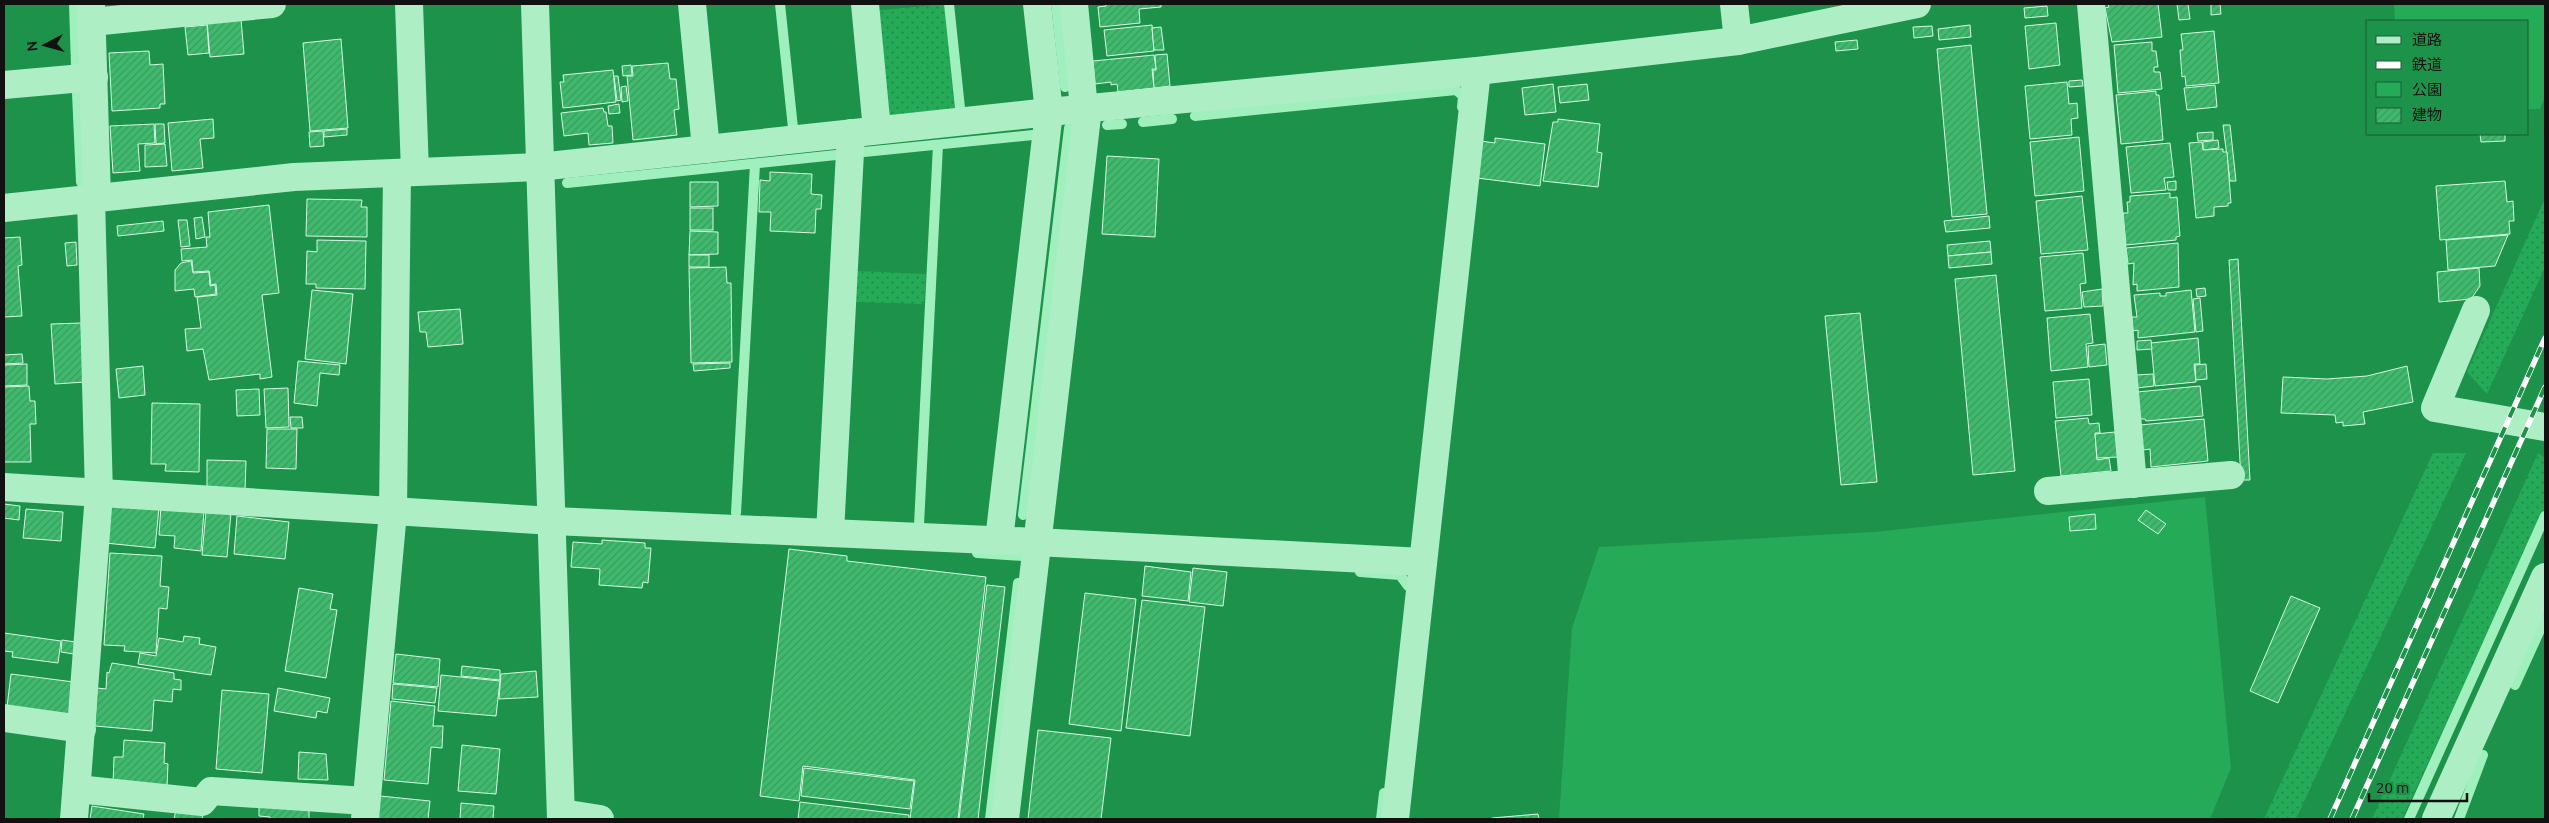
<svg xmlns="http://www.w3.org/2000/svg" width="2549" height="823" font-family="Ubuntu,'Noto Sans JP',sans-serif">
<defs>
<pattern id="green-dots" width="8" height="8" patternUnits="userSpaceOnUse" patternTransform="scale(1.25)"><rect width="8" height="8" fill="#25ab57"/><path d="M2 2h.1M6 6h.1" fill="none" stroke="#1f8a47" stroke-width="1.8" stroke-linecap="round"/></pattern>
<pattern id="building-hatch" width="6" height="6" patternUnits="userSpaceOnUse" patternTransform="scale(1.25)"><rect width="6" height="6" fill="#40b86d"/><path d="M-1 1l2-2M0 6l6-6M5 7l2-2" fill="none" stroke="#379d5d"/></pattern>
</defs>
<rect width="100%" height="100%" fill="#1c924a"/>
<!-- green -->
<g fill="url(#green-dots)">
<polygon points="944,4 955,112 891,119 882,112 872,11"/>
<polygon points="2545,198 2545,267 2487,394 2467,372"/>
<polygon points="857,271 926,274 924,304 855,302"/>
<polygon points="2433,453 2466,453 2296,819 2264,819"/>
<polygon points="2538,453 2545,458 2545,507 2402,819 2372,819"/>
</g>
<!-- pitch -->
<g fill="#25ab57">
<polygon points="2394,4 2545,4 2545,97 2540,109 2528,109 2528,21 2395,21"/>
<polygon points="2205,497 2231,768 2210,819 1559,819 1572,628 1599,547 1874,532"/>
</g>
<g fill="none" stroke-linecap="round" stroke-linejoin="round">
<!-- stream -->
<g stroke="#a0f0bd" stroke-width="10">
<polyline points="74,4 76,67"/>
<polyline points="780,4 793,128"/>
<polyline points="949,4 960,108"/>
<polyline points="1056,4 1065,87"/>
<polyline points="77,93 81,182"/>
<polyline points="1195,116 1456,90 1463,96 1462,107"/>
<polyline points="1143,122 1172,119"/>
<polyline points="1107,125 1122,124"/>
<polyline points="864,152 1033,135"/>
<polyline points="567,183 836,155"/>
<polyline points="736,513 755,164"/>
<polyline points="1023,515 1069,128"/>
<polyline points="919,525 938,145"/>
<polyline points="977,553 1022,556"/>
<polyline points="1360,572 1400,575 1408,586"/>
<polyline points="2515,685 2545,619"/>
<polyline points="990,819 1018,583"/>
<polyline points="1381,819 1384,793"/>
<polyline points="2409,819 2545,516"/>
<polyline points="2459,819 2483,755"/>
</g>
</g>
<!-- building -->
<g fill="url(#building-hatch)" stroke="#d3fae1">
<polygon points="1106,4 1161,4 1161,7 1139,9 1140,23 1100,27 1098,7 1106,6"/>
<polygon points="2108,4 2158,4 2162,37 2112,42 2105,8 2109,7"/>
<polygon points="2177,4 2188,4 2190,19 2179,20"/>
<polygon points="2211,4 2220,4 2221,14 2211,15"/>
<polygon points="2047,6 2048,16 2025,18 2024,8"/>
<polygon points="241,19 244,54 210,57 207,21"/>
<polygon points="2056,23 2060,65 2029,69 2025,26"/>
<polygon points="207,25 209,53 188,55 185,27"/>
<polygon points="1152,25 1154,51 1107,56 1104,30"/>
<polygon points="1970,25 1971,37 1939,40 1938,29"/>
<polygon points="1932,26 1933,36 1914,38 1913,27"/>
<polygon points="1161,27 1164,50 1154,50 1152,28"/>
<polygon points="2214,31 2219,83 2186,86 2185,76 2182,77 2180,50 2183,50 2181,34"/>
<polygon points="341,39 348,128 310,131 303,43"/>
<polygon points="1857,40 1858,49 1836,51 1835,42"/>
<polygon points="2152,42 2152,51 2156,51 2158,67 2154,67 2154,72 2160,72 2162,89 2118,93 2114,45"/>
<polygon points="1971,45 1987,214 1952,217 1937,49"/>
<polygon points="149,51 150,65 163,64 165,104 160,104 160,108 112,111 109,53"/>
<polygon points="1167,54 1170,86 1154,88 1153,70 1156,70 1155,55"/>
<polygon points="1154,55 1156,69 1152,69 1154,88 1118,92 1117,84 1111,85 1111,82 1095,84 1093,61"/>
<polygon points="668,63 670,79 676,79 679,109 674,110 677,135 633,140 627,76 633,76 632,66"/>
<polygon points="631,65 632,75 623,76 622,66"/>
<polygon points="613,70 616,102 563,108 560,82 564,82 563,75"/>
<polygon points="614,76 618,76 621,100 617,101"/>
<polygon points="2082,80 2083,86 2069,87 2069,81"/>
<polygon points="2067,82 2069,104 2077,103 2078,118 2071,119 2072,135 2030,139 2025,86"/>
<polygon points="1553,84 1556,112 1525,115 1522,88"/>
<polygon points="1587,84 1589,100 1560,103 1558,87"/>
<polygon points="2215,85 2217,107 2187,110 2184,88"/>
<polygon points="626,86 628,101 622,102 621,87"/>
<polygon points="2156,91 2156,95 2159,95 2163,140 2121,144 2116,95"/>
<polygon points="619,104 620,113 609,114 608,106"/>
<polygon points="603,108 604,112 606,112 608,126 612,126 613,143 589,145 588,133 564,136 561,113"/>
<polygon points="213,119 214,138 200,139 203,168 172,171 168,123"/>
<polygon points="1558,119 1600,124 1597,152 1602,153 1598,187 1543,181 1553,122 1558,122"/>
<polygon points="154,124 155,143 138,144 140,171 113,173 110,126"/>
<polygon points="155,124 164,124 165,143 156,144"/>
<polygon points="2223,125 2230,125 2236,181 2230,181"/>
<polygon points="347,129 347,135 324,137 324,131"/>
<polygon points="323,131 324,146 310,147 309,132"/>
<polygon points="2213,132 2213,140 2198,141 2197,133"/>
<polygon points="2480,134 2505,134 2505,141 2481,142"/>
<polygon points="2079,137 2084,191 2035,196 2030,142"/>
<polygon points="1495,138 1545,144 1540,186 1477,178 1481,141 1495,143"/>
<polygon points="2218,140 2219,148 2203,150 2203,142"/>
<polygon points="2202,142 2203,150 2223,149 2223,152 2227,152 2231,203 2228,203 2228,206 2214,207 2214,216 2196,218 2189,143"/>
<polygon points="2170,143 2174,177 2164,178 2166,190 2131,193 2126,147"/>
<polygon points="165,144 167,166 145,167 145,145"/>
<polygon points="1107,156 1159,159 1155,237 1102,234"/>
<polygon points="770,172 812,174 811,194 822,195 821,209 816,209 815,233 770,231 771,212 759,212 760,180 770,181"/>
<polygon points="2176,181 2176,190 2168,190 2167,182"/>
<polygon points="2505,181 2507,202 2513,201 2514,221 2509,221 2510,234 2440,240 2436,186"/>
<polygon points="690,182 718,182 718,206 690,207"/>
<polygon points="2170,193 2170,198 2177,197 2180,236 2176,237 2176,240 2126,245 2123,213 2128,213 2127,202 2130,202 2130,196"/>
<polygon points="2082,196 2088,250 2041,254 2036,201"/>
<polygon points="307,199 362,200 361,207 367,207 367,237 306,236"/>
<polygon points="269,205 279,293 262,295 272,377 260,379 260,374 209,380 203,349 187,351 185,329 201,328 197,297 217,295 216,284 211,285 209,271 193,272 192,260 182,261 181,249 207,247 206,237 210,237 208,212"/>
<rect x="690" y="208" width="23" height="22"/>
<polygon points="1989,216 1990,228 1946,232 1944,221"/>
<polygon points="202,217 205,237 196,239 194,218"/>
<polygon points="178,220 187,220 190,246 181,247"/>
<polygon points="163,221 164,231 118,236 117,226"/>
<polygon points="690,231 718,232 718,254 689,255"/>
<polygon points="2508,235 2495,266 2448,270 2446,240"/>
<polygon points="20,237 22,265 18,266 22,316 4,317 4,238"/>
<polygon points="317,240 366,241 365,289 316,288 316,284 306,284 307,251 317,252"/>
<polygon points="1990,241 1991,252 1948,256 1947,245"/>
<polygon points="76,242 77,265 67,266 65,243"/>
<polygon points="2178,243 2179,287 2137,291 2137,284 2133,285 2134,263 2128,264 2126,248"/>
<polygon points="1991,252 1992,264 1949,268 1948,256"/>
<polygon points="2083,253 2086,283 2080,284 2082,308 2045,311 2040,257"/>
<rect x="689" y="255" width="20" height="12"/>
<polygon points="2238,259 2250,480 2241,480 2229,260"/>
<polygon points="191,261 193,273 209,272 210,286 215,285 216,294 195,297 194,289 175,291 175,270 181,263"/>
<polygon points="726,267 727,283 731,283 732,362 691,363 689,268"/>
<polygon points="2479,268 2480,286 2471,299 2439,302 2437,272"/>
<polygon points="1996,275 2015,471 1973,475 1955,279"/>
<polygon points="2205,288 2206,296 2197,297 2196,289"/>
<polygon points="2102,289 2103,306 2084,307 2082,292"/>
<polygon points="312,290 353,294 346,364 305,359"/>
<polygon points="2191,290 2195,332 2138,338 2138,330 2133,331 2132,317 2137,317 2134,295 2160,293 2160,296 2166,296 2166,293"/>
<polygon points="2200,298 2203,331 2196,332 2193,299"/>
<polygon points="460,309 463,344 428,347 426,332 420,332 418,312"/>
<polygon points="1860,313 1877,482 1841,485 1825,316"/>
<polygon points="2090,314 2093,343 2086,344 2088,367 2051,371 2047,318"/>
<polygon points="81,323 85,382 55,384 51,324"/>
<polygon points="2198,338 2200,364 2194,364 2196,382 2155,386 2151,343"/>
<polygon points="2151,340 2152,349 2137,350 2137,341"/>
<polygon points="2105,344 2107,365 2089,367 2088,346"/>
<polygon points="22,354 23,363 4,364 4,355"/>
<polygon points="298,361 340,365 339,375 320,373 317,406 294,403"/>
<polygon points="730,363 730,368 694,371 693,364"/>
<polygon points="27,364 27,385 4,386 4,365"/>
<polygon points="2206,364 2207,379 2196,380 2195,365"/>
<polygon points="143,366 145,395 119,398 116,369"/>
<polygon points="2407,366 2413,402 2363,412 2365,424 2343,426 2343,422 2336,423 2335,415 2281,413 2283,377 2327,379 2367,376"/>
<polygon points="2153,374 2154,386 2137,388 2136,375"/>
<polygon points="2089,379 2092,415 2056,418 2053,382"/>
<polygon points="29,386 30,401 35,401 36,424 30,424 31,462 4,462 4,387"/>
<polygon points="2200,386 2203,416 2146,421 2145,419 2140,419 2137,392"/>
<polygon points="288,388 289,427 266,428 264,389"/>
<polygon points="259,389 260,415 237,416 236,390"/>
<polygon points="152,403 200,404 199,472 165,471 166,464 151,464"/>
<polygon points="290,417 302,417 303,428 291,428"/>
<polygon points="2088,418 2089,424 2099,423 2100,433 2095,433 2097,460 2109,458 2111,471 2061,476 2055,421"/>
<polygon points="2204,419 2208,461 2151,467 2150,449 2143,450 2140,425"/>
<polygon points="267,429 297,429 296,469 266,468"/>
<polygon points="2115,432 2118,457 2097,458 2095,434"/>
<polygon points="207,460 246,461 245,491 207,491"/>
<polygon points="108,503 159,508 155,548 105,543"/>
<polygon points="4,504 20,506 19,520 4,518"/>
<polygon points="161,506 204,510 201,551 174,548 175,536 159,535"/>
<polygon points="26,509 63,512 61,541 23,538"/>
<polygon points="2146,510 2166,524 2158,534 2138,520"/>
<polygon points="206,511 231,513 227,557 202,555"/>
<polygon points="2095,514 2096,529 2070,531 2069,517"/>
<polygon points="237,516 289,522 285,559 234,554"/>
<polygon points="602,540 645,543 645,548 651,548 648,583 643,582 642,588 599,585 600,569 571,567 573,542 602,544"/>
<polygon points="789,549 847,556 847,561 986,577 958,819 910,819 915,780 803,766 799,801 760,796"/>
<polygon points="110,553 162,556 160,586 169,587 167,609 159,608 156,653 124,651 125,646 104,645"/>
<polygon points="1145,566 1191,572 1188,601 1142,596"/>
<polygon points="1193,568 1227,572 1223,606 1189,602"/>
<polygon points="987,585 1005,587 978,819 959,819"/>
<polygon points="299,588 333,594 330,609 337,610 326,678 285,671"/>
<polygon points="1085,593 1136,599 1121,731 1069,724"/>
<polygon points="2291,596 2320,608 2278,703 2250,691"/>
<polygon points="1142,600 1205,607 1190,736 1126,728"/>
<polygon points="4,633 61,641 58,663 12,657 13,652 4,651"/>
<polygon points="184,636 200,638 199,644 216,647 211,675 138,664 140,653 156,656 159,638 183,642"/>
<polygon points="62,640 82,643 80,655 61,652"/>
<polygon points="396,654 440,659 438,687 393,683"/>
<polygon points="112,663 174,673 174,679 181,680 181,690 173,689 172,702 154,700 152,731 95,726 97,688 106,689 107,672 109,673"/>
<polygon points="462,666 500,670 500,680 461,676"/>
<polygon points="536,671 538,697 499,699 501,674"/>
<polygon points="11,674 74,682 70,715 7,707"/>
<polygon points="441,675 500,681 496,716 438,711"/>
<polygon points="393,684 437,688 435,703 392,699"/>
<polygon points="278,688 330,698 327,713 317,711 316,718 274,711"/>
<polygon points="222,690 269,694 262,773 216,769"/>
<polygon points="391,701 435,706 433,726 443,726 442,748 431,747 428,784 384,780"/>
<polygon points="1038,730 1111,738 1101,819 1028,819"/>
<polygon points="124,740 165,743 164,763 168,764 167,787 113,784 114,757 123,757"/>
<polygon points="462,745 500,749 496,794 458,791"/>
<polygon points="299,752 326,754 328,780 298,779"/>
<polygon points="804,768 914,781 910,809 801,796"/>
<polygon points="380,796 430,801 428,819 377,819"/>
<polygon points="259,802 309,805 309,819 270,819 270,817 259,816"/>
<polygon points="800,802 909,815 909,819 798,819"/>
<polygon points="461,803 494,806 493,819 460,819"/>
<polygon points="92,806 144,814 143,819 90,819"/>
<polygon points="176,810 203,815 202,819 174,819"/>
<polygon points="1538,814 1539,819 1492,819 1492,818"/>
</g>
<g fill="none" stroke-linecap="round" stroke-linejoin="round">
<!-- minor -->
<g stroke="#adeec5" stroke-width="28">
<polyline points="91,4 97,198"/>
<polyline points="409,4 415,172"/>
<polyline points="692,4 706,149"/>
<polyline points="865,4 877,130"/>
<polyline points="1074,4 1084,109"/>
<polyline points="1734,4 1738,41"/>
<polyline points="2091,4 2133,484"/>
<polyline points="92,22 272,4"/>
<polyline points="4,85 94,77"/>
<polyline points="4,208 294,177 539,167 1049,112 1477,71 1738,41 1917,4"/>
<polyline points="2476,310 2435,408 2545,427"/>
<polyline points="4,487 553,521 1036,542 1423,562"/>
<polyline points="2048,491 2231,475"/>
<polyline points="830,533 851,133"/>
<polyline points="999,540 1049,112 1037,4"/>
<polyline points="4,718 82,729"/>
<polyline points="77,789 202,802 211,791 366,801"/>
<polyline points="562,813 600,819"/>
<polyline points="74,819 99,494 91,199"/>
<polyline points="365,819 393,512 397,173"/>
<polyline points="1005,819 1088,108"/>
<polyline points="1395,819 1477,71"/>
</g>
<!-- tertiary -->
<g stroke="#adeec5" stroke-width="28">
<polyline points="535,4 561,819"/>
<polyline points="2436,819 2545,577"/>
</g>
<!-- rail casing -->
<g stroke="#fff" stroke-width="5.5">
<g id="rail">
<polyline points="2330,819 2545,338"/>
<polyline points="2352,819 2545,387"/>
</g>
</g>
<!-- rail -->
<use href="#rail" stroke="#1c924a" stroke-width="4" stroke-dasharray="11" stroke-linecap="butt"/>
</g>
<!-- border -->
<rect width="2549" height="823" fill="none" stroke="#111111" stroke-width="10"/>
<!-- legend -->
<rect x="2366" y="20" width="162" height="115" fill="#1c924a" stroke="#185e33"/>
<rect x="2376" y="36" width="25" height="8" fill="#adeec5" stroke="#185e33"/>
<text x="2412" y="45" font-size="15" fill="#111111">道路</text>
<rect x="2376" y="61" width="25" height="8" fill="#ffffff" stroke="#185e33"/>
<text x="2412" y="70" font-size="15" fill="#111111">鉄道</text>
<rect x="2376" y="82" width="25" height="15" fill="#25ab57" stroke="#185e33"/>
<text x="2412" y="95" font-size="15" fill="#111111">公園</text>
<rect x="2376" y="108" width="25" height="15" fill="url(#building-hatch)" stroke="#185e33"/>
<text x="2412" y="120" font-size="15" fill="#111111">建物</text>
<!-- north arrow -->
<g transform="translate(45 45) rotate(264)" stroke="#1c924a" stroke-width="4" paint-order="stroke">
<path d="M0-4L9 19L0 12L-9 19Z" fill="#111111"/>
<text y="-8" font-size="14" font-weight="bold" text-anchor="middle" fill="#111111">N</text>
</g>
<!-- scale -->
<path d="M2369 793v8h98v-8" fill="none" stroke="#111111" stroke-width="2.5"/>
<text x="2376" y="793" font-size="15" fill="#111111" stroke="#1c924a" stroke-width="4" paint-order="stroke">20 m</text>
</svg>
